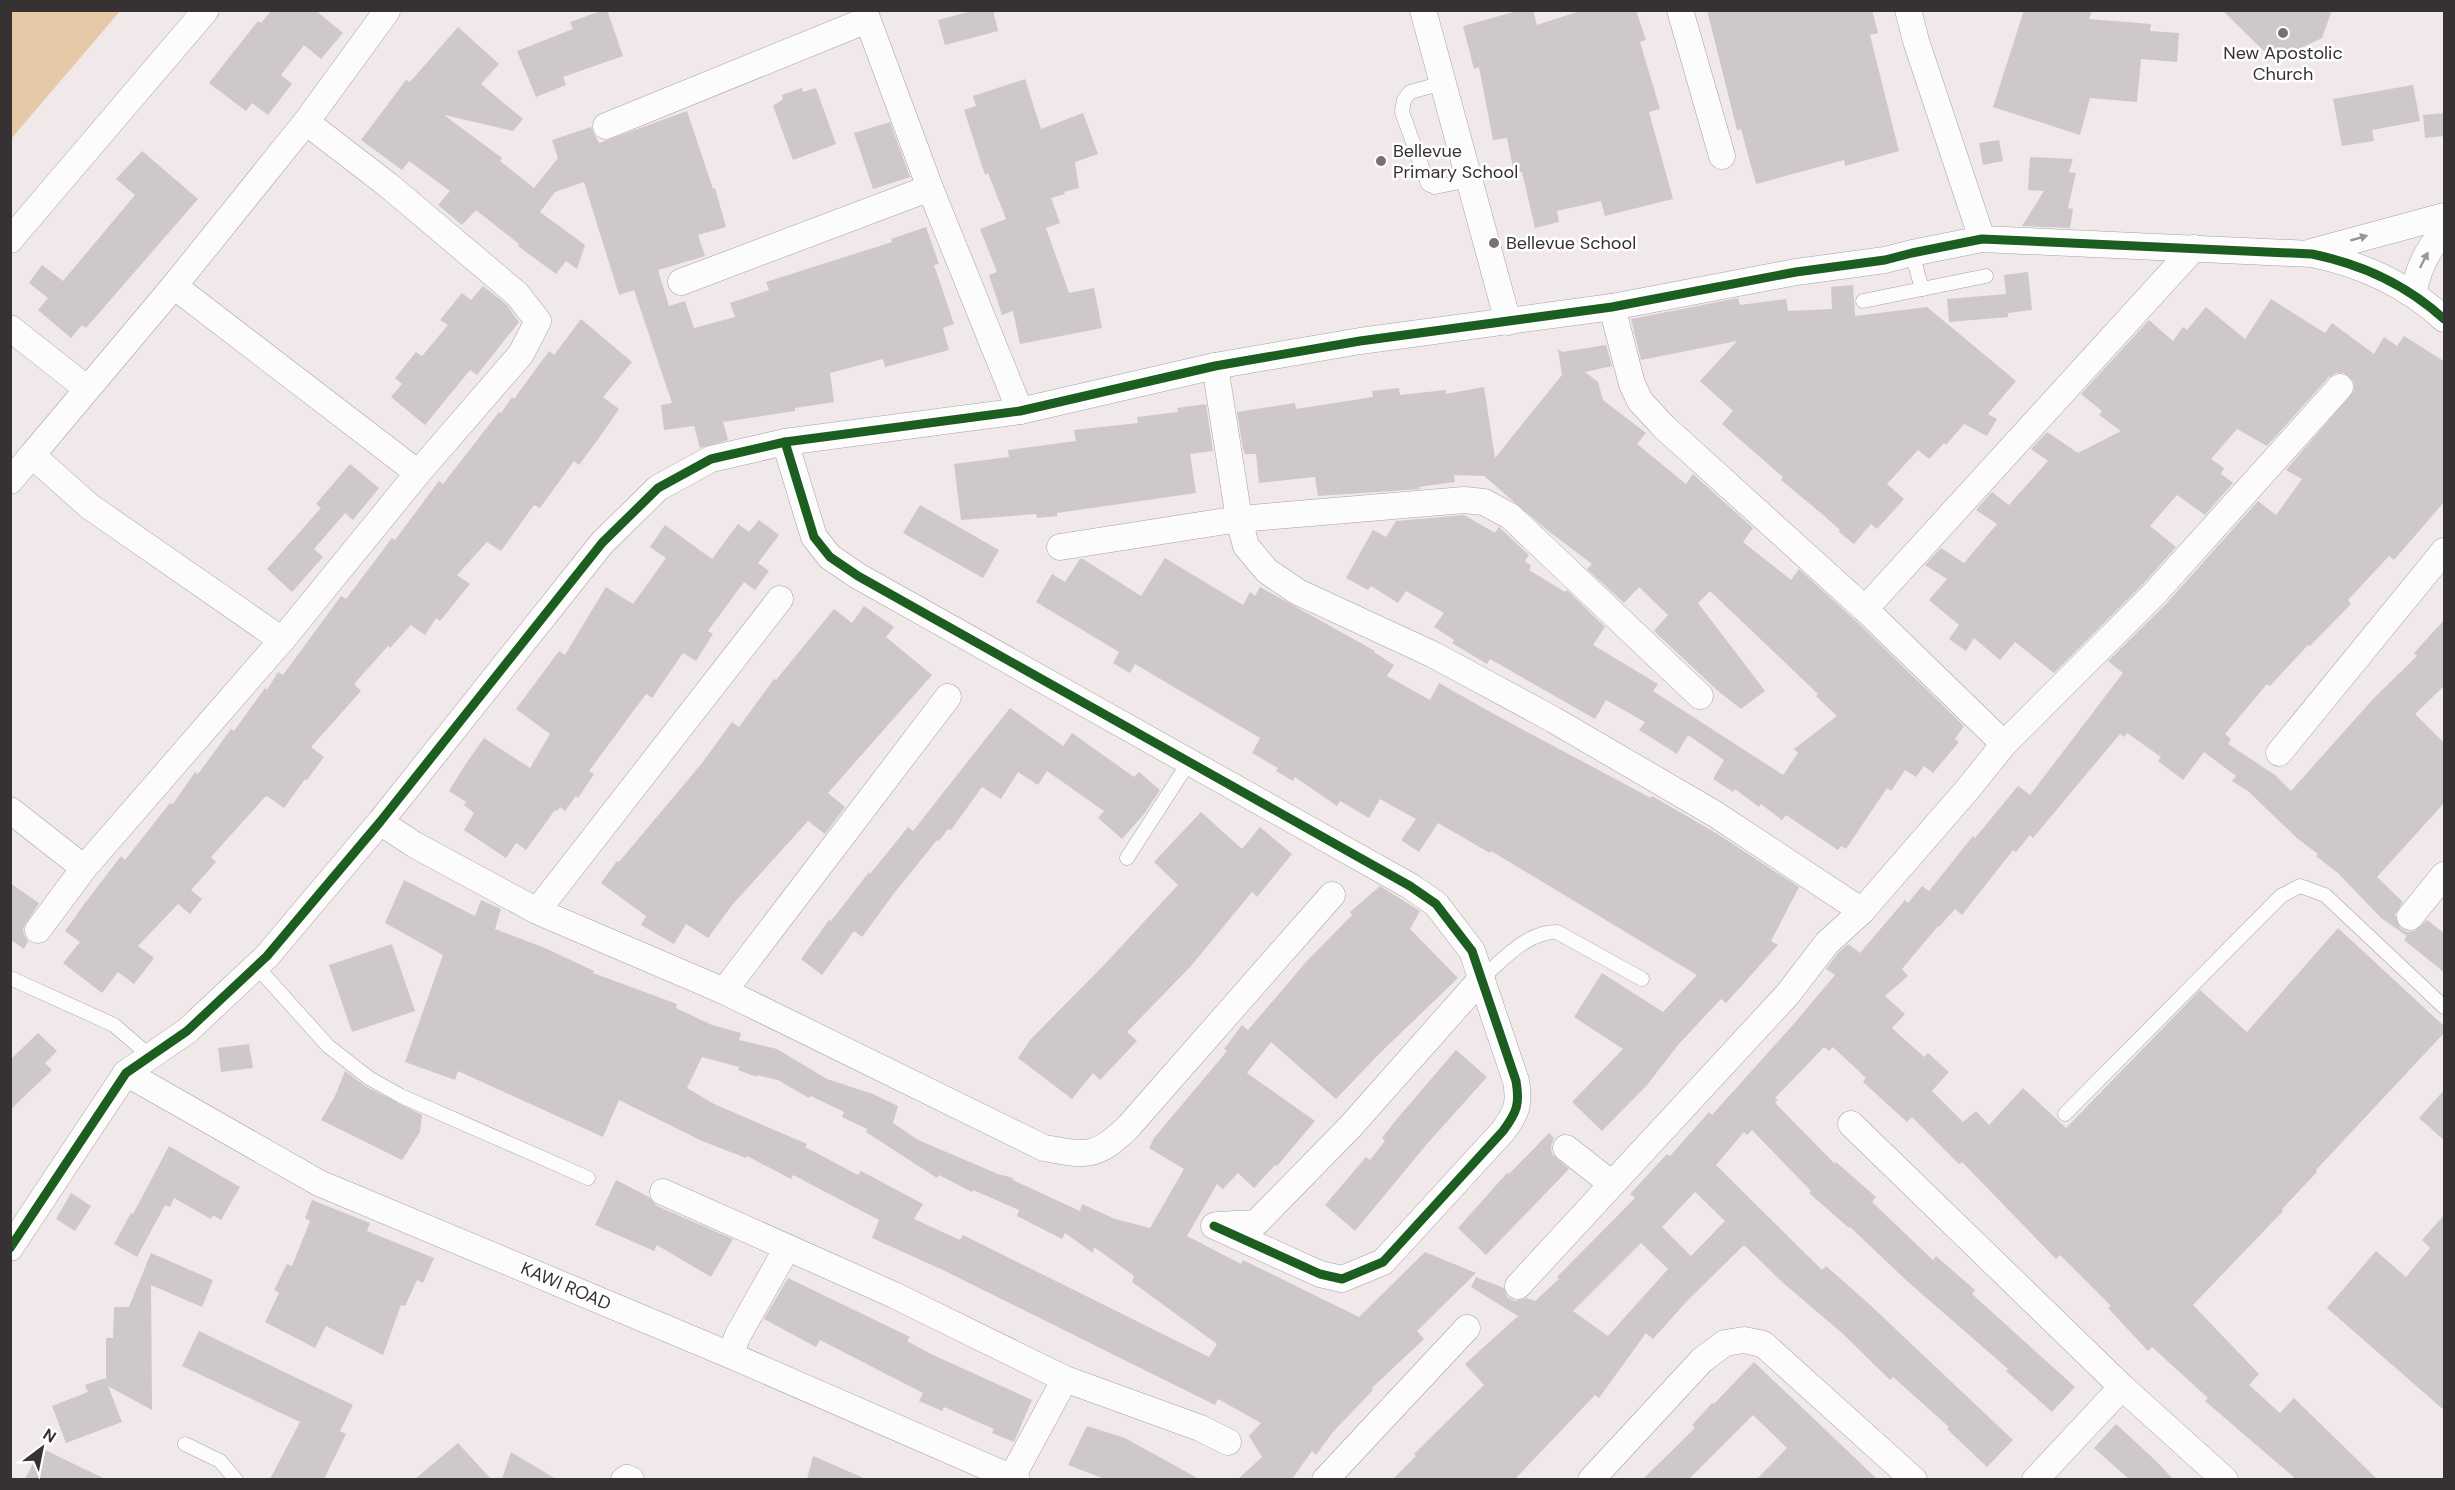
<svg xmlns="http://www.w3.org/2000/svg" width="2455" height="1490" font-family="'DM Sans',sans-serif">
<rect width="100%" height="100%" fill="#f0e8e9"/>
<!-- green -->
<polygon fill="#e6c9a7" points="11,10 120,11 11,139 10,11"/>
<!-- building -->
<g fill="#cec8ca" fill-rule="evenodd">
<polygon points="272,10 315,10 343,33 321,59 304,45 281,75 292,84 268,115 252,103 246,111 209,83 258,21 261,23"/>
<polygon points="604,10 607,10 623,56 563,77 566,85 536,97 517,51 573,29 570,22"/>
<polygon points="975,10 993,10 998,31 945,45 938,20"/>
<polygon points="1521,10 1533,10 1537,25 1583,10 1636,10 1646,40 1640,42 1660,109 1649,112 1673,199 1605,216 1601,201 1557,211 1559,222 1535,228 1522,172 1514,173 1507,138 1493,140 1479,67 1474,69 1463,26"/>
<polygon points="1707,10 1872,10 1878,33 1870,35 1899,151 1845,166 1844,160 1756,184 1741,129 1737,130"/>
<polygon points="2024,10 2092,10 2089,19 2151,24 2150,31 2179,33 2177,62 2141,59 2137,102 2090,98 2080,135 1993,107"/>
<polygon points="2222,10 2332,10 2322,38 2287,55 2269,56"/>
<polygon points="458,27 499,64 481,84 523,119 513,131 444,115 502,158 500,161 534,188 558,158 552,140 591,127 599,143 687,111 713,189 715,188 726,227 698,235 705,256 658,270 669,306 685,301 694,328 735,317 730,303 769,290 766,282 892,242 891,239 926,227 939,264 934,265 954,324 943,328 949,350 885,367 883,359 830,373 834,402 795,408 795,411 723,422 728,440 700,448 694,426 664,430 661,405 672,403 634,290 619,295 584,182 555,192 540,212 585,245 577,269 566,261 556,274 518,246 519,244 476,210 462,225 438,205 450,191 409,161 402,170 361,140 406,80 410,82"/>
<polygon points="1025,79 1041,129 1083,113 1098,154 1075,162 1079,188 1064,192 1065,194 1051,198 1060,223 1046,228 1069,293 1094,288 1102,328 1020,344 1013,311 1002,315 989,275 997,272 980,229 1006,219 988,173 985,175 964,110 976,106 973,96"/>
<polygon points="2413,85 2420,121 2372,130 2374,141 2342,146 2333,99"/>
<polygon points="802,88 803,92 816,88 836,144 793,160 773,106 783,99 782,95"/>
<polygon points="2445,113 2445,136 2425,138 2423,115"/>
<polygon points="890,122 910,177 873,189 854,133"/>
<polygon points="1999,140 2003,161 1983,165 1979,143"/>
<polygon points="142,151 198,199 86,328 82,325 71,338 38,310 48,298 29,283 42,265 63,281 135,195 116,179"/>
<polygon points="2030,157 2073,159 2069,172 2076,173 2068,208 2073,209 2070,228 2022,226 2044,191 2028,190"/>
<polygon points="2028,272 2032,310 2008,313 2008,317 1949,322 1947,299 2006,294 2004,275"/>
<polygon points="1853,285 1855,316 1927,307 2016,381 1988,414 1997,419 1987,436 1964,424 1946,445 1944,443 1929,459 1918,450 1887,484 1904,499 1877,529 1871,524 1854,544 1839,532 1840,530 1822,514 1781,480 1783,477 1722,424 1733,411 1700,381 1737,341 1641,360 1631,319 1738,298 1740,305 1786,299 1788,311 1832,309 1831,287"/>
<polygon points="483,286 506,304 519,322 477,375 470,370 425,425 391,397 402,384 395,378 416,352 422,356 448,325 440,320 462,293 471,300"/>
<path d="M 2271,299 L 2325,333 L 2332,323 L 2374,354 L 2384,337 L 2397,346 L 2404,336 L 2445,362 L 2445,501 L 2394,560 L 2389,556 L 2348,600 L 2351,604 L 2310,646 L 2308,645 L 2270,686 L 2267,684 L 2225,734 L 2231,739 L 2228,744 L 2275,775 L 2291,791 L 2373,699 L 2417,656 L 2414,653 L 2445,619 L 2445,685 L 2415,714 L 2445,744 L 2445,802 L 2377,877 L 2403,902 L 2395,915 L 2400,928 L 2407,932 L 2415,931 L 2427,920 L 2445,934 L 2445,973 L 2404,940 L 2407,936 L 2381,918 L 2339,874 L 2316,856 L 2318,854 L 2298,839 L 2248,791 L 2232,781 L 2236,776 L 2204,752 L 2183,780 L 2158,761 L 2161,757 L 2127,733 L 2124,737 L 2120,734 L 2033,838 L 2030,835 L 2016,852 L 2013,850 L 1962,915 L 1955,909 L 1939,927 L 1938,926 L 1902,969 L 1908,976 L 1885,996 L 1905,1014 L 1892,1028 L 1924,1057 L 1928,1053 L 1949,1072 L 1932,1091 L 1963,1122 L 1976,1111 L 1989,1125 L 2023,1088 L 2066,1128 L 2200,990 L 2247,1032 L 2338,928 L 2445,1027 L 2445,1032 L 2316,1170 L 2317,1172 L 2282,1209 L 2283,1211 L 2193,1305 L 2259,1374 L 2249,1385 L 2280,1413 L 2294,1398 L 2377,1479 L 2296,1479 L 2205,1401 L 2208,1398 L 2152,1347 L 2148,1351 L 2108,1308 L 2111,1306 L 2060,1255 L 2056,1259 L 1962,1162 L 1959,1164 L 1912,1117 L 1907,1122 L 1863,1082 L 1866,1078 L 1833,1047 L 1829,1051 L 1824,1047 L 1775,1098 L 1778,1100 L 1775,1103 L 1835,1164 L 1836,1162 L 1876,1197 L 1872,1202 L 1933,1260 L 1936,1256 L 1975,1290 L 1972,1294 L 2075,1387 L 2052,1412 L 2006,1371 L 2008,1369 L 1907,1281 L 1850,1227 L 1849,1228 L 1809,1193 L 1811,1191 L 1752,1130 L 1747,1135 L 1744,1132 L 1716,1165 L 1822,1270 L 1826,1266 L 1868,1303 L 2013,1440 L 1987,1467 L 1947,1429 L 1949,1427 L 1893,1377 L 1890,1380 L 1842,1333 L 1782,1282 L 1744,1245 L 1687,1301 L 1653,1339 L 1646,1333 L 1599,1398 L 1595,1395 L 1515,1479 L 1393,1479 L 1416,1456 L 1414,1454 L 1484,1385 L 1465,1364 L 1518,1316 L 1471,1287 L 1476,1277 L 1504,1288 L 1507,1297 L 1515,1301 L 1527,1298 L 1535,1301 L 1559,1279 L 1557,1277 L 1635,1198 L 1630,1194 L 1667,1154 L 1670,1156 L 1709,1112 L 1712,1115 L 1792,1026 L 1835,975 L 1826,969 L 1838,953 L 1848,944 L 1860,953 L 1905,900 L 1908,903 L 1922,886 L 1929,891 L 1973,836 L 1975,838 L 2018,786 L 2030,795 L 2123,673 L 2108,661 L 2166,604 L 2258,501 L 2276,515 L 2302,479 L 2286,470 L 2354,391 L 2354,382 L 2344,373 L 2336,373 L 2329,377 L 2267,446 L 2237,429 L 2211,459 L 2224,468 L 2221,474 L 2233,483 L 2205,515 L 2177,495 L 2150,526 L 2176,547 L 2144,583 L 2054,673 L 2015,642 L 2000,660 L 1974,638 L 1966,651 L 1949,639 L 1959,625 L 1929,600 L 1947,579 L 1925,565 L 1941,548 L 1964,563 L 1997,524 L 1976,510 L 1992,492 L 2009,505 L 2048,461 L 2031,449 L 2047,432 L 2078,453 L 2121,431 L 2099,415 L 2102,411 L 2081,394 L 2149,320 L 2173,341 L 2183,327 L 2187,330 L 2206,307 L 2245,339 ZM 1695,1192 L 1725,1221 L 1691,1256 L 1662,1227 ZM 1641,1243 L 1668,1269 L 1608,1336 L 1573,1311 Z"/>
<polygon points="581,319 632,362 603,397 619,409 599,438 579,465 574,461 540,508 534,505 501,551 487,542 457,575 470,584 440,621 436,618 425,635 411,625 390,648 388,646 354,684 361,691 311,747 324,757 307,780 305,779 284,808 267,796 264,798 211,857 216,862 191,890 202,899 190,914 178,904 138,946 154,958 134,984 118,972 102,993 63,963 80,942 65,931 85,903 121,856 125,860 170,803 173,804 195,772 198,774 231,729 234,731 265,688 267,690 278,672 283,675 341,596 346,599 392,538 395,540 439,481 443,484 499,412 501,413 512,397 514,399 549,351 554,355"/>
<polygon points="1606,345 1612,366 1585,372 1598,382 1603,400 1646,433 1637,444 1686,484 1693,474 1753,528 1743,542 1791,580 1799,569 1855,620 1964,726 1955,739 1959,742 1933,773 1924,766 1916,777 1905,770 1891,791 1887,788 1846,849 1841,846 1838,850 1786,815 1782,820 1761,804 1759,807 1735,789 1733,792 1713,779 1724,760 1688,735 1677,754 1639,730 1645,722 1606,700 1595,719 1490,659 1487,664 1452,643 1454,640 1434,627 1444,613 1406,591 1398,603 1371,586 1368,590 1346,578 1373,530 1386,537 1396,521 1464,515 1495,533 1499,527 1529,555 1525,561 1531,566 1529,570 1565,592 1567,590 1605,627 1593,645 1658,684 1653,691 1783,775 1798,753 1794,749 1837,716 1816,696 1818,694 1710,591 1698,603 1765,691 1741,709 1718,691 1654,631 1668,615 1639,587 1624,603 1587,569 1592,564 1547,530 1484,476 1454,475 1455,482 1418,487 1421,489 1318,496 1315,477 1259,483 1256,454 1245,454 1243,449 1237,412 1295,403 1296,409 1373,397 1372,391 1399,388 1400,395 1446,390 1446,394 1484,387 1495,458 1562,375 1558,349 1562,352"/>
<polygon points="1206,404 1213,451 1190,454 1196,493 1057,513 1057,516 1037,518 1036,514 961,520 954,464 1009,457 1008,450 1076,441 1074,430 1138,423 1137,417 1178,412 1177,408"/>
<polygon points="350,464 379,488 353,520 345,513 314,549 323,557 292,592 267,569 321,508 316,504"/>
<polygon points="920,505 999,550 983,578 903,533"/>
<polygon points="759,520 779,535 758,563 769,571 755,590 744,582 708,631 713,634 696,661 683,653 652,698 646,694 589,771 594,774 578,798 576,796 565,811 560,807 557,811 555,810 526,850 516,843 506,858 464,830 474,813 464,805 466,802 449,791 465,765 484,738 530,768 550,734 516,709 559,651 565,655 606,587 633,604 666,558 650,547 665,525 712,559 738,524 749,532"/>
<polygon points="1165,558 1243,605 1250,592 1255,596 1260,587 1375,651 1374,652 1394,665 1387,676 1430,700 1439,683 1503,719 1651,798 1652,796 1716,833 1799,887 1771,941 1778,945 1726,1003 1721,999 1678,1045 1647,1085 1602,1131 1572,1102 1623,1049 1574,1017 1602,973 1663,1012 1697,975 1491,851 1490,853 1438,823 1419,852 1401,840 1416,819 1380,799 1369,818 1340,801 1337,806 1295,777 1293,781 1276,771 1278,768 1252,753 1260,738 1135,664 1130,673 1113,663 1119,652 1036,602 1052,574 1065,582 1080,559 1083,559 1141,596"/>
<polygon points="864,606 894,627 886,637 932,675 828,793 845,807 825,834 808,821 733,904 708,938 686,924 674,944 641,925 646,916 601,883 617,861 619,862 702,763 732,722 739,727 774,679 776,680 834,609 852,623"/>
<polygon points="1010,708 1063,746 1072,733 1134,777 1139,772 1160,790 1144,814 1122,839 1098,818 1104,811 1047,771 1038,785 1018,772 1001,799 982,787 951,830 948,829 939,841 937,840 895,892 862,937 854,931 822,975 801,959 829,920 831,921 869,872 870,874 908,827 913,831"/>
<polygon points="1201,812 1242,849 1260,827 1292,854 1257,897 1252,892 1191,966 1127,1032 1137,1041 1100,1080 1093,1073 1072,1099 1018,1058 1030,1040 1104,965 1178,885 1154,862"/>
<path d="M 404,880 L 475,916 L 481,900 L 501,909 L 495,929 L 545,948 L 594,971 L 593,973 L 677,1004 L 676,1008 L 712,1025 L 741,1033 L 739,1040 L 777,1049 L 827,1079 L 873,1094 L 898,1106 L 893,1123 L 918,1140 L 998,1174 L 1013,1178 L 1013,1180 L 1080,1211 L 1082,1204 L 1115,1219 L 1150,1228 L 1184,1169 L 1149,1148 L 1154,1138 L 1227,1051 L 1224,1049 L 1242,1025 L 1248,1030 L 1306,962 L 1352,915 L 1350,912 L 1380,886 L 1420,911 L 1410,929 L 1458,978 L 1380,1053 L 1336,1099 L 1271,1042 L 1247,1073 L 1315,1121 L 1277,1166 L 1275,1165 L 1254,1188 L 1238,1173 L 1223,1189 L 1217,1184 L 1187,1236 L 1241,1264 L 1243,1260 L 1359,1317 L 1425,1252 L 1476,1273 L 1417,1331 L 1424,1339 L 1372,1388 L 1373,1390 L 1333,1432 L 1316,1455 L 1312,1451 L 1292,1479 L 1238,1479 L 1262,1457 L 1249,1436 L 1261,1423 L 1218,1399 L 1215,1405 L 945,1271 L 872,1238 L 879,1220 L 793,1175 L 791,1179 L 747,1156 L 746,1158 L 702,1141 L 619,1100 L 603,1137 L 458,1071 L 455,1080 L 405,1062 L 443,955 L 385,923 ZM 702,1057 L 739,1067 L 738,1070 L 757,1077 L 757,1075 L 778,1080 L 809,1098 L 811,1096 L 844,1112 L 842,1117 L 867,1129 L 866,1132 L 937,1178 L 939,1175 L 972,1192 L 973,1190 L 1019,1210 L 1017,1216 L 1062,1239 L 1065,1233 L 1093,1253 L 1094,1247 L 1134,1276 L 1132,1282 L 1217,1344 L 1209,1357 L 963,1235 L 960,1240 L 914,1219 L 923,1204 L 861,1171 L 858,1175 L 805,1147 L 807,1144 L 714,1104 L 687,1088 Z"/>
<polygon points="10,883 39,903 23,928 24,935 28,941 24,949 10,939"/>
<polygon points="392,944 415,1011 352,1032 329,965"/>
<polygon points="38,1033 57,1051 45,1063 52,1070 10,1110 10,1060"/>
<polygon points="249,1044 253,1068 221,1072 218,1048"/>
<polygon points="1456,1050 1487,1077 1426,1145 1355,1231 1325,1205 1366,1157 1370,1160 1385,1141 1382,1138 1396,1120"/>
<polygon points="345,1071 365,1086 422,1115 420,1132 402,1160 321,1120 335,1096"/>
<polygon points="2445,1089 2445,1141 2419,1118"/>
<polygon points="1549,1133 1554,1138 1551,1146 1552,1154 1569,1169 1486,1255 1458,1228 1507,1173 1509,1174"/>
<polygon points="169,1146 240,1187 221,1220 213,1215 211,1219 174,1198 170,1207 165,1205 137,1257 114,1244 131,1213 133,1214"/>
<polygon points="616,1180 649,1197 657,1206 733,1239 711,1277 657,1245 654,1251 595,1225"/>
<polygon points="71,1193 91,1206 75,1231 56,1219"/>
<polygon points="312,1200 370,1223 367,1231 434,1258 423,1283 417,1280 405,1306 401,1305 383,1355 326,1326 315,1348 265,1322 279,1293 274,1290 287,1264 292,1266 310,1221 305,1218"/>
<polygon points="2445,1214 2445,1411 2327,1308 2376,1251 2406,1277 2430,1248 2422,1240"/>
<polygon points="151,1253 213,1280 202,1307 151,1285 152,1410 108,1386 122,1422 66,1443 52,1406 88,1392 85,1385 105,1378 106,1382 106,1338 113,1338 114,1307 129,1307"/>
<polygon points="788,1278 910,1337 907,1341 931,1354 1032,1400 1014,1442 992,1433 994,1429 944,1407 942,1411 919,1401 923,1393 820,1340 816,1347 764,1319"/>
<polygon points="199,1331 353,1405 340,1431 346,1434 324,1479 270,1479 300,1422 182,1366"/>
<polygon points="1754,1362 1854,1457 1877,1479 1757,1479 1787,1448 1753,1415 1689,1479 1643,1479 1695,1428 1692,1425 1712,1403 1714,1404"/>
<polygon points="2116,1424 2156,1461 2173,1479 2129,1479 2094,1448"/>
<polygon points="1087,1426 1125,1438 1199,1479 1105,1479 1068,1465"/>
<polygon points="458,1443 491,1479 415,1479"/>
<polygon points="41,1448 105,1479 25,1479"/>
<polygon points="511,1452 556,1479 502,1479"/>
<polygon points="813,1456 866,1479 807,1479"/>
</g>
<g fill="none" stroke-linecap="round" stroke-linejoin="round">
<!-- lane casing -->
<g stroke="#a7a1a2" stroke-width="15">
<g id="lane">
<polyline points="1443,83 1410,92 1404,100 1402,112 1428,184 1435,187 1470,180"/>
<polyline points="1912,253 1922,289"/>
<polyline points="1863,301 1986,276"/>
<polyline points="1127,858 1189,762"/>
<polyline points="257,967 328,1046 369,1078 401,1096 588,1178"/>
<polyline points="10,978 114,1025 151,1057"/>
<path d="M 1482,978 C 1504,959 1526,932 1557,932 L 1642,979"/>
<polyline points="2065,1114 2281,896 2300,886 2325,895 2444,1007"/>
<polyline points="185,1444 220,1461 236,1480"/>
</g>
</g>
<!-- street casing -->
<g stroke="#a7a1a2" stroke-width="27">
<g id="street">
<polyline points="864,10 930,188 1020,411"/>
<polyline points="1423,10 1508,322"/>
<polyline points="1680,10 1722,156"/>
<polyline points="1908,10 1916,41 1982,239"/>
<polyline points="606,126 867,20"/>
<polyline points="10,240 206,10"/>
<polyline points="2311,252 2444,216"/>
<polyline points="681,282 930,188"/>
<polyline points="174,286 418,473"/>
<path d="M 2413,294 C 2418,269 2427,249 2444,231"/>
<polyline points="1612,307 1632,384 1640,401 1664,427 1865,609 2004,744"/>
<polyline points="10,328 86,388"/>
<polyline points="1215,366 1239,519 1246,546 1267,571 1298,592 1434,655 1554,720 1715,814 1862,911"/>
<path d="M 785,442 L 814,537 L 830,557 L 858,576 L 1410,886 L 1436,904 L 1472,951 L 1516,1081 C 1520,1104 1517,1112 1503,1131 L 1383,1262 L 1342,1279 L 1320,1274 L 1214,1226"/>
<polyline points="10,481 32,455"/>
<polyline points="1060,547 1239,519 1464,500 1484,502 1510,516 1700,696"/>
<polyline points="1865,609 2194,248"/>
<polyline points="282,640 89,506 32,455 174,286 306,122 387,11"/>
<polyline points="2279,753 2444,551"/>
<polyline points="10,810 84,868"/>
<path d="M 380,822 L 415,845 L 537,911 L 724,991 L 1044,1148 C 1087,1156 1097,1158 1129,1126 L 1332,895"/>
<polyline points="537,911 780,599"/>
<polyline points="2410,917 2444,875"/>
<polyline points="38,930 84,868 282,640 418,473 521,354 538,321 517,294 388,185 306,122"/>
<polyline points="724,991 948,697"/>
<polyline points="126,1073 319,1183 730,1355 1017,1480"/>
<polyline points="1851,1124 2122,1387 2225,1480"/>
<polyline points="1566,1148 1612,1184"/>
<polyline points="663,1192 894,1295 1065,1379 1200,1428 1228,1442"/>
<polyline points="1217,1225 1256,1223 1351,1126 1482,978"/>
<path d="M 10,1248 L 126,1073 L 187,1031 L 267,956 L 380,822 L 602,543 L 658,488 L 711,459 L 785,442 L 1020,411 L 1215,366 L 1360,341 L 1612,307 L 1796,272 L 1885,260 L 1912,253 L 1982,239 L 2312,254 C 2361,264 2407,285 2444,319"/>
<polyline points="1518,1286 1787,995 1827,943 1862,911 1967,790 2004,744 2155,593 2340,387"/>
<polyline points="730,1355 738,1335 787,1248"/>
<polyline points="1012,1477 1065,1379"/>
<polyline points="624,1480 627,1478 631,1480"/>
<polyline points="1325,1480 1467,1328"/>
<polyline points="1591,1480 1702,1360 1725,1343 1744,1340 1763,1344 1914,1480"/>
<polyline points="2035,1480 2122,1387"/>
</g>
</g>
<!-- lane -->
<use href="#lane" stroke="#fdfcfc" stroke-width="14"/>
<!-- street -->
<use href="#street" stroke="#fdfcfc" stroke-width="26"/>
<!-- cycleway casing -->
<g stroke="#fff" stroke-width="13">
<g id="cycleway">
<path d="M 785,442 L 814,537 L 830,557 L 858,576 L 1410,886 L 1436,904 L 1472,951 L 1516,1081 C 1520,1104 1517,1112 1503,1131 L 1383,1262 L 1342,1279 L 1320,1274 L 1214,1226"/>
<path d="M 10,1248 L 126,1073 L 187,1031 L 267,956 L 380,822 L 602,543 L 658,488 L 711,459 L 785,442 L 1020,411 L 1215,366 L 1360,341 L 1612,307 L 1796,272 L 1885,260 L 1912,253 L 1982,239 L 2312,254 C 2361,264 2407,285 2444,319"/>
</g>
</g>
<!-- cycleway -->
<use href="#cycleway" stroke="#1b5e20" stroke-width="9"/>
</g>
<!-- one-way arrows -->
<defs><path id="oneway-solid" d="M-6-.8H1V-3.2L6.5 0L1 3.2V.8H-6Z" transform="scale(1.5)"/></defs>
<g fill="#9a9697">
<use href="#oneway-solid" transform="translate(2359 238) rotate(-16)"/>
<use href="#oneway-solid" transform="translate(2424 260) rotate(-63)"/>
</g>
<!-- markers -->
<g fill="#777172" stroke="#fff" stroke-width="2">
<circle cx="2283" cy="33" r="6"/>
<circle cx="1381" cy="161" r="6"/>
<circle cx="1494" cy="243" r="6"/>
</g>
<g text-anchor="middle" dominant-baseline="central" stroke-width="5" stroke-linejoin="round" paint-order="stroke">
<!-- poi labels -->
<g font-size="18" fill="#363132" stroke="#fff" text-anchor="start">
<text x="2283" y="53" text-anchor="middle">New Apostolic<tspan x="2283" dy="21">Church</tspan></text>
<text x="1393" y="151">Bellevue<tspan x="1393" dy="21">Primary School</tspan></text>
<text x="1506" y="243">Bellevue School</text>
</g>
<!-- street labels -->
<g font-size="18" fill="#363132" stroke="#fff">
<text transform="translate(566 1286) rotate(23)">KAWI ROAD</text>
</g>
</g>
<!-- border -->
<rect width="2455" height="1490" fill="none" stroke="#363132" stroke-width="24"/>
<!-- north arrow -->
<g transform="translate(42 1448) rotate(32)" stroke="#ffffff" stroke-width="4.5" paint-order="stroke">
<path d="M0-4.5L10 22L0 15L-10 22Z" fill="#363132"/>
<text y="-9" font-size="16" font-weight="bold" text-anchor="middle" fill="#363132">N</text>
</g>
</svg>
